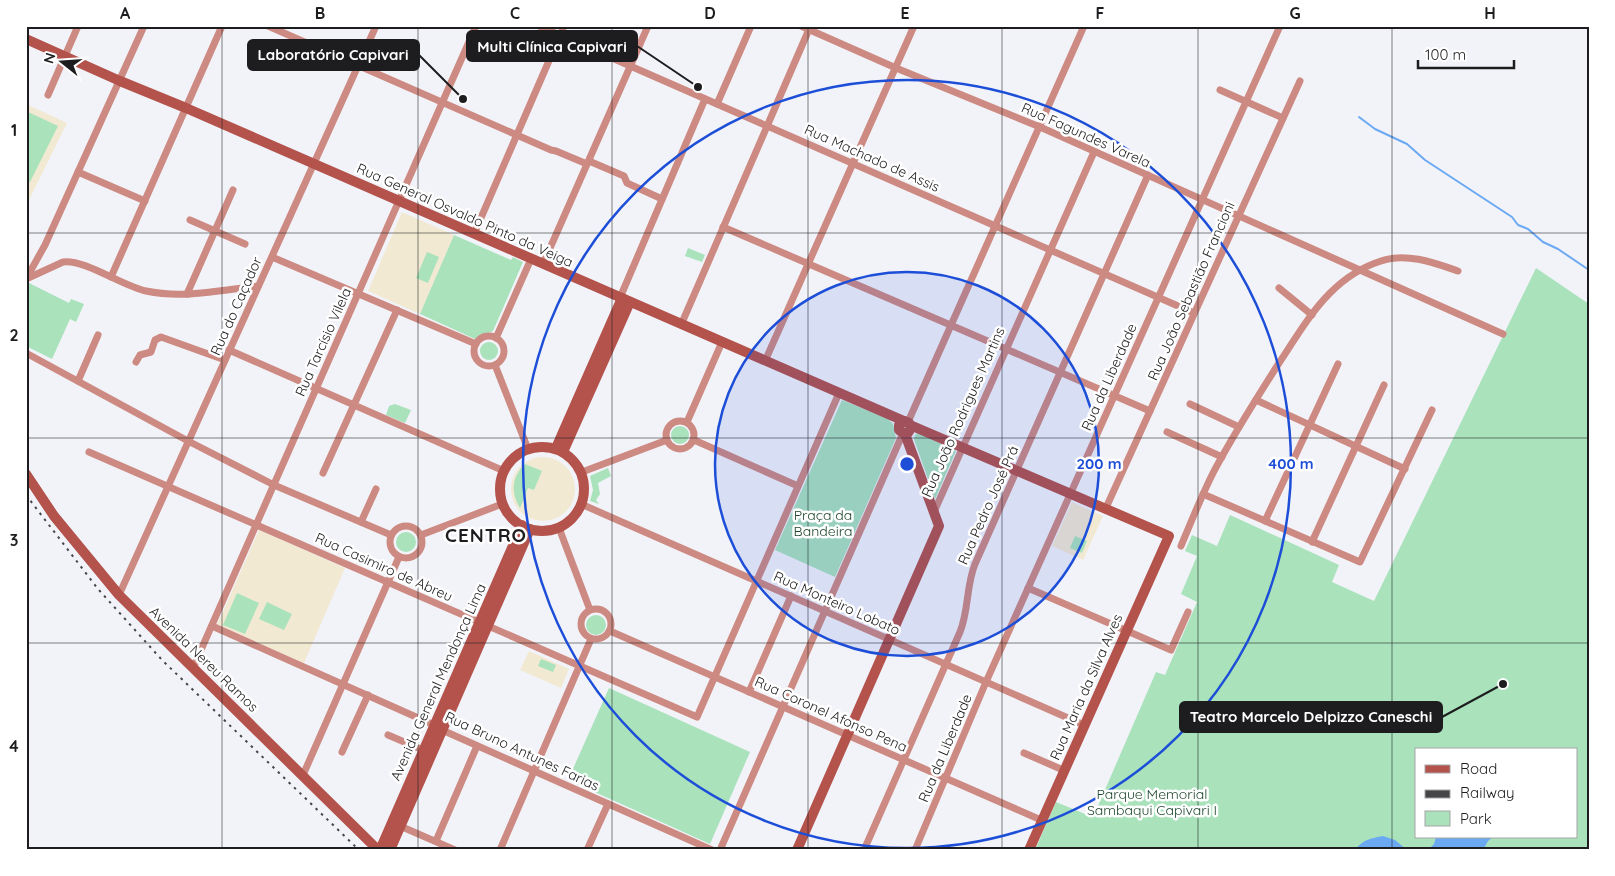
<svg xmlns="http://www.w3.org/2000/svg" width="1615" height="876" font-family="Quicksand,sans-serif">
<rect width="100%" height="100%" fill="#f2f3f9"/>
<!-- education -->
<g fill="#f2e9d3">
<polygon points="26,104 67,123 26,206"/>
<polygon points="402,212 454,235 420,314 368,291"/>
<circle cx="543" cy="489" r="32"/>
<polygon points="1072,502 1103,516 1083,560 1052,546"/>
<polygon points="259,530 345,568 304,663 217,625"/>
<polygon points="529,651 569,669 561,688 520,670"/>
</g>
<!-- green -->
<g fill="#a9e2bb" fill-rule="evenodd">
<polygon points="26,111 58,126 30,182 26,180"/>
<polygon points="454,235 511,260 513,257 523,262 493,331 475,339 420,314"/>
<polygon points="688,248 705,255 702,262 685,256"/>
<polygon points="427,252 439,257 428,283 416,278"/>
<path d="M 1536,268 L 1589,304 L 1589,850 L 1035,850 L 1056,802 L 1090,816 L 1094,815 L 1156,672 L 1165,675 L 1197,602 L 1181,594 L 1197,556 L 1185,551 L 1192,535 L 1217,546 L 1230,515 L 1339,565 L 1332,582 L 1374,601 ZM 1416,750 L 1576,750 L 1576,837 L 1416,837 Z"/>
<polygon points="27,282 69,303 71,299 84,304 76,322 70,319 52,359 26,346"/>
<circle cx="489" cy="351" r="9"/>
<polygon points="842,400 888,419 893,424 896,438 835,577 775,550"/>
<polygon points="395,404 411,410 405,423 386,415 389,406"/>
<circle cx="680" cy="435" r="9"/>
<polygon points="918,433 956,451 935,499 914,439 915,435"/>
<path d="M 525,464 L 542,471 L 534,490 L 528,488 L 520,508 C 511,492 511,478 525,464 Z"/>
<polygon points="608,468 611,476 598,483 600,494 596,500 599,504 590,501 593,490 590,476"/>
<circle cx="406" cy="542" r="10"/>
<polygon points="1075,536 1087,541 1082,553 1070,548"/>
<polygon points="237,593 259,603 245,634 223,625"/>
<polygon points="267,602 292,614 284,630 259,619"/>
<circle cx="596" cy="625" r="10"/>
<polygon points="541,659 556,665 553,672 538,666"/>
<polygon points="609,688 750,752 710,844 568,780"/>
</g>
<!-- water -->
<g fill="#6ba9f3">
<path d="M 1383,836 L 1395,840 L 1407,850 L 1355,850 C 1362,840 1371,838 1383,836 Z"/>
<polygon points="1436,837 1493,837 1488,841 1483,850 1428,850 1434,844"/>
</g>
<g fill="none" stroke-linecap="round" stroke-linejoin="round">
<!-- stream -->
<polyline stroke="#6ba9f3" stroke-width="2" points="1359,117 1375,129 1407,144 1425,160 1512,217 1518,225 1528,229 1543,242 1558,249 1589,270"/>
<!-- street -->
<g stroke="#cd8a82" stroke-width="7">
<polyline points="268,26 551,150 556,151 587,164"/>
<polyline points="539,26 1194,313"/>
<polyline points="801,26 896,68 1040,127 1503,334"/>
<polyline points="1220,90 1283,118"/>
<polyline points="48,95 78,26"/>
<polyline points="717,104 751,26"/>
<polyline points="589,161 624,176 627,183 662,199"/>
<polyline points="78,172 145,201"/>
<polyline points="190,220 245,244"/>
<polyline points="723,227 1150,411"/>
<polyline points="474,234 564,26"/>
<polyline points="272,257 476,344"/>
<polyline points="543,264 648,26"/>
<polyline points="111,277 222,26"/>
<polyline points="26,279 45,245 144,26"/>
<path d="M 26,279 L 63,262 C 85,259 122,286 146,291 C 184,299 222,290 258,286"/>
<polyline points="1279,288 1312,315"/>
<polyline points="187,294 233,190"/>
<polyline points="622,298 622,293 705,99"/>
<polyline points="681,325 810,27"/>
<circle cx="489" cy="351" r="15"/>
<polyline points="496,338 531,259"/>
<polyline points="229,350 504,471"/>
<polyline points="26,353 188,441 274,485 391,535"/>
<polyline points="765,361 914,26"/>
<polyline points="136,362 140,355 151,352 155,340 161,337 225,360"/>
<polyline points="495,365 528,449"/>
<polyline points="78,381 98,335"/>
<polyline points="1256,400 1405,469"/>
<polyline points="1190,404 1239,427"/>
<circle cx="680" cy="435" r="14"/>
<polyline points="687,422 722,342"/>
<polyline points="908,422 1084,26"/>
<polyline points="1167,432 1222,457"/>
<polyline points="694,440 798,486"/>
<polyline points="89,452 697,717 839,393"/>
<polyline points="582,472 667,440"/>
<polyline points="323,473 397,310"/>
<polyline points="1203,494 1360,562 1432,410"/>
<polyline points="581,504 1084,725"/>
<polyline points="1105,510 1300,81"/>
<polyline points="934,512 1094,152"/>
<polyline points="1265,521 1338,364"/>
<polyline points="361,522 376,489"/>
<circle cx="406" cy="542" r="16"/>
<polyline points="559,528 590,610"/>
<polyline points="421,535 502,504"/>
<polyline points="1312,542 1384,385"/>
<path d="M 1181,546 C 1191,522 1201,497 1213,473 C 1233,435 1256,399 1279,363 C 1295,339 1310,313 1330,293 C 1344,279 1362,267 1381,261 C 1406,252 1435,263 1458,271"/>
<polyline points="1028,588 1171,650 1188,612"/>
<polyline points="119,595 376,26"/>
<circle cx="596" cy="624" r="15"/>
<polyline points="212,626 434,725 442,730 712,850"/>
<polyline points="610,631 1041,820"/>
<polyline points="193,668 476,26"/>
<polyline points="749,692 791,596"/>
<polyline points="388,735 423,750"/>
<polyline points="342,752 368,695"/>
<polyline points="1024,753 1063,770"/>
<polyline points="303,775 399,557"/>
<polyline points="400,826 455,850"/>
<polyline points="436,841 477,746"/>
<polyline points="500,850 591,639"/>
<polyline points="587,850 608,804"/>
<polyline points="720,850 903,433"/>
<path d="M 864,850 L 960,632 C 969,610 966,586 975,564 L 1148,175"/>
<polyline points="915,850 986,682 1280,26"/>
</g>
<!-- secondary -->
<g stroke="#b3534c" stroke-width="10">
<polyline points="26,39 120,81 186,108 904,421"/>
<polyline points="910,425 1169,536 1029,850"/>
<circle cx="542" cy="489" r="42"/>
<polyline points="556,448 622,298"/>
<polyline points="563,452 630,302"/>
<polyline points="26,474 54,516 119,595 378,850"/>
<polyline points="380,850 522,525"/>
<polyline points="390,850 530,529"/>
<polyline points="797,850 939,526 905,434 899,430 899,425 904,421 909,423 911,428 908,433 905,434"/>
</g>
<!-- rail -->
<polyline stroke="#454548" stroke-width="2" stroke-dasharray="2.5 5" stroke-linecap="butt" points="26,495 98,589 162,660 359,850"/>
</g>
<!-- grid -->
<path fill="none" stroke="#1d1d1f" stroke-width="1" stroke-opacity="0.55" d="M 222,26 L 222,850M 418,26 L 418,850M 612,26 L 612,850M 808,26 L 808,850M 1002,26 L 1002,850M 1198,26 L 1198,850M 1392,26 L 1392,850M 26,233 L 1589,233M 26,438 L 1589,438M 26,643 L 1589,643"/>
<!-- distance rings -->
<circle cx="907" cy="464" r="192" fill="#1d4ed8" fill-opacity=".12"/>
<g fill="none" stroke="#1d4ed8" stroke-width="2.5">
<circle cx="907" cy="464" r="192"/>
<circle cx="907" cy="464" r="384"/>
</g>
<g text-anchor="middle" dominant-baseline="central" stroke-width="5" stroke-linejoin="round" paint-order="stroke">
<!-- street labels -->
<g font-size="14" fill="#1d1d1f" stroke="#fff">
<text transform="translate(1086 135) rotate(24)">Rua Fagundes Varela</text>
<text transform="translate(872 158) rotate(24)">Rua Machado de Assis</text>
<text transform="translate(465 215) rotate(24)">Rua General Osvaldo Pinto da Veiga</text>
<text transform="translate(1191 291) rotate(-66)">Rua João Sebastião Francioni</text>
<text transform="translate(236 306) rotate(-66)">Rua do Caçador</text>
<text transform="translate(323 342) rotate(-66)">Rua Tarcísio Vilela</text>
<text transform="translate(1109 377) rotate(-66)">Rua da Liberdade</text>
<text transform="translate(963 412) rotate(-66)">Rua João Rodrigues Martins</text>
<text transform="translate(988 505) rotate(-66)">Rua Pedro José Prá</text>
<text transform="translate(384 567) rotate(24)">Rua Casimiro de Abreu</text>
<text transform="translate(837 603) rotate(24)">Rua Monteiro Lobato</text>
<text transform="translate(204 659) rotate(44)">Avenida Nereu Ramos</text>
<text transform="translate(438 682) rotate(-66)">Avenida General Mendonça Lima</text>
<text transform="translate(1086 687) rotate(-66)">Rua Maria da Silva Alves</text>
<text transform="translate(831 714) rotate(24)">Rua Coronel Afonso Pena</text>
<text transform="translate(945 748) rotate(-67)">Rua da Liberdade</text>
<text transform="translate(522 751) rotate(25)">Rua Bruno Antunes Farias</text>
</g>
<!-- park labels -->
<g font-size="14" fill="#20482f" stroke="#fff">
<text x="823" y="515">Praça da<tspan x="823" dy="16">Bandeira</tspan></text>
<text x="1152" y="794">Parque Memorial<tspan x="1152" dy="16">Sambaqui Capivari I</tspan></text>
</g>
<!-- district labels -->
<g font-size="19" font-weight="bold" letter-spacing="1" fill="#1d1d1f" stroke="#fff">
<text x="486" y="535">CENTRO</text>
</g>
</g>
<circle cx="907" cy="464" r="8" fill="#1d4ed8" stroke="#fff" stroke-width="2.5"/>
<g font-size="15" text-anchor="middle" font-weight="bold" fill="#1d4ed8" stroke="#fff" stroke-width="5" stroke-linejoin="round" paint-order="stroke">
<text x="1099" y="469">200 m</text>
<text x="1291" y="469">400 m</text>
</g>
<!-- callouts -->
<path fill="none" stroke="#1d1d1f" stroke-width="2" d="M698 87L637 46M463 99L419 55M1503 684L1442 717"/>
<g fill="#1d1d1f" stroke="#fff" stroke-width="2">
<circle cx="698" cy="87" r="5"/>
<circle cx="463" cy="99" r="5"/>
<circle cx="1503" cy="684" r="5"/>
</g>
<g fill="#1d1d1f" stroke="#1d1d1f" stroke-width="2">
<rect x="467" y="31" width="170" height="30" rx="5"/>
<rect x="248" y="40" width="171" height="30" rx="5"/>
<rect x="1180" y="702" width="262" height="30" rx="5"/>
</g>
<g font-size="15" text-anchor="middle" font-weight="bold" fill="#fff">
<text x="552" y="52">Multi Clínica Capivari</text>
<text x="333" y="60">Laboratório Capivari</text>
<text x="1311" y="722">Teatro Marcelo Delpizzo Caneschi</text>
</g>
<!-- border -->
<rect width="1615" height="876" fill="none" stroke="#ffffff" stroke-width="55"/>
<!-- legend -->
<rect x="1415" y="748" width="162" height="90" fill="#ffffff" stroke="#a5a5a5"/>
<rect x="1425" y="765" width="25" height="8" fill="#b3534c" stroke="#a5a5a5"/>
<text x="1460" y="774" font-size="15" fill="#1d1d1f">Road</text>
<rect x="1425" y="790" width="25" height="8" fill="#454548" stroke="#a5a5a5"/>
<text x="1460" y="798" font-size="15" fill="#1d1d1f">Railway</text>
<rect x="1425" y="811" width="25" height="15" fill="#a9e2bb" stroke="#a5a5a5"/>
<text x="1460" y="824" font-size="15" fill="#1d1d1f">Park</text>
<!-- north arrow -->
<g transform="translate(62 62) rotate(287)" stroke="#ffffff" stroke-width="4" paint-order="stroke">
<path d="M0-4L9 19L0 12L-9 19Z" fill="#1d1d1f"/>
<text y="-8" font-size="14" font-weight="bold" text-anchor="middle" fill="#1d1d1f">N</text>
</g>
<!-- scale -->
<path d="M1418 60v8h96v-8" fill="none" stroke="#1d1d1f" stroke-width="2.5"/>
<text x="1425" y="60" font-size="15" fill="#1d1d1f" stroke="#ffffff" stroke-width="4" paint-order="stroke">100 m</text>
<rect x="28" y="28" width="1560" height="820" fill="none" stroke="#1d1d1f" stroke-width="2"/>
<g font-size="16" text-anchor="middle" font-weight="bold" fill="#1d1d1f">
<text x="125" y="19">A</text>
<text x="320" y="19">B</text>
<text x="515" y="19">C</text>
<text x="710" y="19">D</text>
<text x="905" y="19">E</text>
<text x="1100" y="19">F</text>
<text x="1295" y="19">G</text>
<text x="1490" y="19">H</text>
<text x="14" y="136">1</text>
<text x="14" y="341">2</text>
<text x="14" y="546">3</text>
<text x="14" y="752">4</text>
</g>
</svg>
